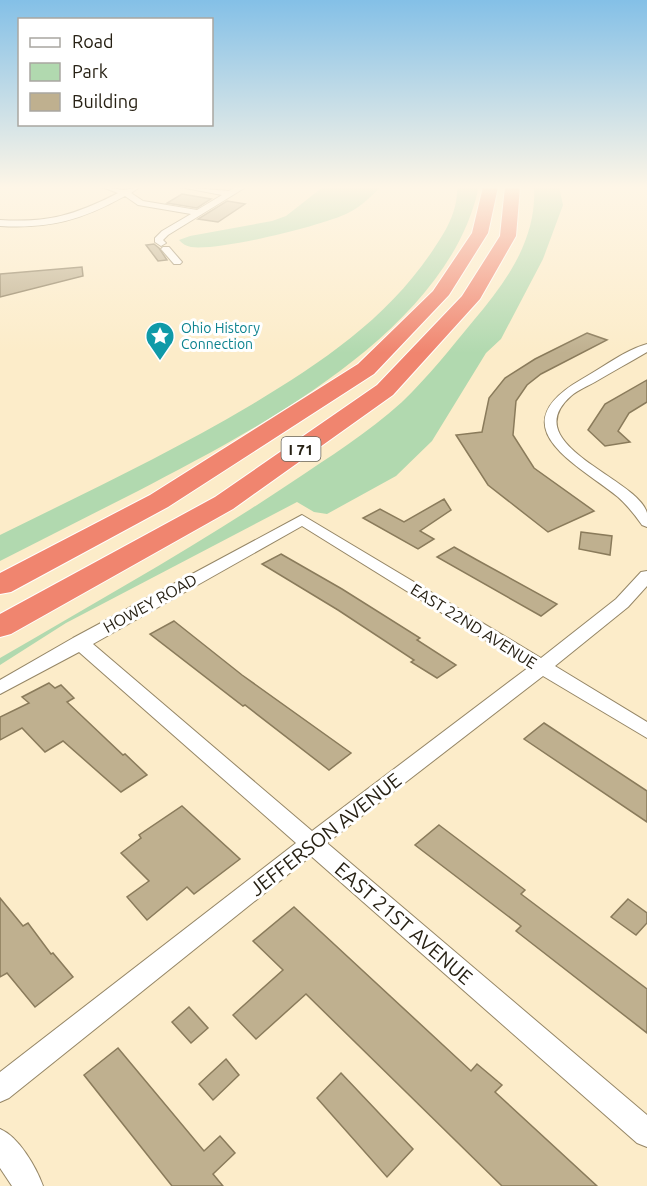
<svg xmlns="http://www.w3.org/2000/svg" width="647" height="1186" font-family="Ubuntu,sans-serif">
<rect width="100%" height="100%" fill="#fcecc9"/>
<!-- green -->
<g fill="#b1d9af">
<path d="M 323,187 L 381,187 C 370,197 361,207 348,213 C 322,226 219,251 191,247 C 186,246 183,244 179,240 L 190,236 L 272,221 L 286,216 Z"/>
<path d="M 457,187 L 478,187 L 478,190 C 446,332 257,429 138,491 C 92,514 46,538 0,561 L 0,535 C 85,493 170,453 251,405 C 321,363 387,319 433,250 C 446,231 458,211 457,187 Z"/>
<path d="M 534,187 L 559,187 L 563,205 L 543,259 L 501,339 L 486,353 L 432,441 L 396,476 L 327,514 L 314,512 L 297,502 L 66,623 L 0,665 L 0,658 C 98,601 198,545 292,482 C 329,457 368,433 402,402 C 428,377 451,348 474,320 C 506,282 537,240 534,187 Z"/>
</g>
<!-- building -->
<g fill="#bfb08f" stroke="#8a7b5b" stroke-width="1.5">
<polygon points="182,194 211,199 197,208 167,203"/>
<polygon points="227,201 245,204 218,222 198,219"/>
<polygon points="154,244 159,248 167,260 158,261 146,245"/>
<polygon points="82,267 83,276 0,297 0,274"/>
<polygon points="587,333 607,340 541,374 527,385 516,401 513,435 534,468 594,511 548,532 488,485 456,435 482,432 489,398 505,378 535,359"/>
<polygon points="647,380 647,402 629,413 618,431 630,442 605,446 588,430 605,404"/>
<polygon points="444,499 451,510 420,531 434,539 418,549 363,518 380,509 404,522"/>
<polygon points="581,532 612,536 610,555 579,549"/>
<polygon points="454,547 477,560 557,604 541,616 437,557"/>
<polygon points="281,554 342,589 420,638 417,640 456,665 437,678 411,662 414,660 338,610 262,564"/>
<polygon points="174,621 242,675 351,753 329,770 245,705 243,706 150,634"/>
<polygon points="49,683 55,688 61,685 74,698 67,702 123,755 125,754 147,775 121,792 63,741 45,752 22,728 0,740 0,717 29,703 22,697"/>
<polygon points="544,723 647,791 647,822 524,739"/>
<polygon points="182,806 240,859 194,894 187,887 147,920 127,897 149,881 121,853 141,838 139,835"/>
<polygon points="439,825 525,890 521,894 647,989 647,1033 516,931 521,926 415,845"/>
<polygon points="0,898 23,926 28,923 51,954 53,953 73,977 35,1007 7,973 0,977"/>
<polygon points="628,899 647,913 647,923 636,935 611,917"/>
<polygon points="294,907 471,1071 477,1064 502,1085 495,1092 597,1186 502,1186 306,994 256,1039 233,1015 283,970 253,941"/>
<polygon points="189,1007 208,1028 191,1043 172,1022"/>
<polygon points="118,1048 204,1151 220,1136 235,1153 213,1174 223,1186 172,1186 84,1075"/>
<polygon points="226,1059 239,1075 213,1100 199,1084"/>
<polygon points="341,1073 413,1149 387,1177 317,1098"/>
</g>
<g fill="none" stroke-linecap="round" stroke-linejoin="round">
<!-- minor casing -->
<g stroke="#958666" stroke-width="2">
<g id="minor">
<path d="M 102,187 L 124,190 L 140,187 L 131,193 L 143,201 L 197,210 L 222,195 L 180,187 L 229,191 L 235,187 L 246,187 L 168,235 L 163,240 L 166,243 L 161,246 L 155,242 L 155,238 L 162,231 L 191,214 L 138,205 L 125,196 C 82,220 49,229 0,226 L 0,220 C 47,223 76,215 118,193 Z"/>
<polygon points="163,247 169,247 182,262 180,264 174,264 161,249"/>
<path d="M 647,344 L 647,352 C 630,362 612,372 595,382 C 588,386 578,390 571,396 C 515,445 638,478 647,513 C 647,517 647,522 647,527 L 642,525 C 635,515 627,505 618,497 C 576,463 498,427 582,379 C 602,368 625,350 647,344 Z"/>
<path d="M 302,515 L 541,658 L 616,599 L 641,572 L 647,571 L 647,586 L 628,607 L 555,666 L 647,722 L 647,738 L 543,676 L 327,843 L 647,1115 L 647,1147 L 637,1143 L 311,856 L 9,1098 L 0,1102 L 0,1072 L 296,843 L 79,652 L 0,694 L 0,680 L 73,638 ZM 302,526 L 529,667 L 312,831 L 93,644 Z"/>
<path d="M 0,1129 C 19,1137 36,1167 43,1186 L 12,1186 L 0,1168 Z"/>
</g>
</g>
<!-- motorway casing -->
<g stroke="#fff" stroke-width="2">
<g id="motorway">
<polygon points="483,187 498,187 488,233 449,295 374,374 168,507 11,592 0,594 0,573 150,495 358,364 433,291 472,233"/>
<polygon points="505,187 520,187 516,236 480,299 393,395 233,509 11,634 0,637 0,614 215,497 377,385 462,296 500,236"/>
</g>
</g>
<!-- minor -->
<use href="#minor" fill="#fff" fill-rule="evenodd"/>
<!-- motorway -->
<use href="#motorway" fill="#f0856f" fill-rule="evenodd"/>
</g>
<!-- sky -->
<linearGradient id="sky" x2="0" y2="1"><stop stop-color="#84c0e7"/><stop offset="0.53" stop-color="#fef6e7"/><stop offset="1" stop-color="#fef6e7" stop-opacity="0"/></linearGradient>
<rect width="647" height="353" fill="url(#sky)"/>
<!-- icons -->
<defs>
<g id="sight-pin" transform="scale(1.5)"><path d="M0 17L-7.5 6A9.5 9.5 0 1 1 7.5 6Z" fill="#0f9aa8" stroke="#fff"/><path d="M0-6L1.8-2.2L6-1.7L2.9 1.2L3.7 5.4L0 3.3L-3.7 5.4L-2.9 1.2L-6-1.7L-1.8-2.2Z" fill="#fff"/></g>
</defs>
<g fill-rule="evenodd">
<use href="#sight-pin" x="160" y="336"/>
</g>
<g text-anchor="middle" dominant-baseline="central" stroke-width="6" stroke-linejoin="round" paint-order="stroke">
<!-- far-culture labels -->
<g font-size="14" fill="#0d838f" stroke="#fff" text-anchor="start">
<text x="181" y="328">Ohio History<tspan x="181" dy="16">Connection</tspan></text>
</g>
<!-- shield labels -->
<rect fill="#fff" stroke="#68645a" stroke-width="1.5" x="281.5" y="437" width="39" height="24" rx="4.5"/>
<g font-size="15" font-weight="bold" fill="#272114">
<text x="301" y="449">I 71</text>
</g>
<!-- street labels -->
<g font-size="16" fill="#272114" stroke="#fff">
<text transform="translate(150 603) rotate(-29)">HOWEY ROAD</text>
<text transform="translate(474 626) rotate(32)">EAST 22ND AVENUE</text>
</g>
<!-- near-street labels -->
<g font-size="20" fill="#272114" stroke="#fff">
<text transform="translate(325 834) rotate(-38)">JEFFERSON AVENUE</text>
<text transform="translate(404 923) rotate(41)">EAST 21ST AVENUE</text>
</g>
</g>
<!-- legend -->
<rect x="18" y="18" width="195" height="108" fill="#ffffff" stroke="#a9a6a1" stroke-width="1.5"/>
<rect x="30" y="38" width="30" height="9" fill="#ffffff" stroke="#a9a6a1" stroke-width="1.5"/>
<text x="72" y="48" font-size="18" fill="#272114">Road</text>
<rect x="30" y="63" width="30" height="18" fill="#b1d9af" stroke="#a9a6a1" stroke-width="1.5"/>
<text x="72" y="78" font-size="18" fill="#272114">Park</text>
<rect x="30" y="93" width="30" height="18" fill="#bfb08f" stroke="#a9a6a1" stroke-width="1.5"/>
<text x="72" y="108" font-size="18" fill="#272114">Building</text>
</svg>
